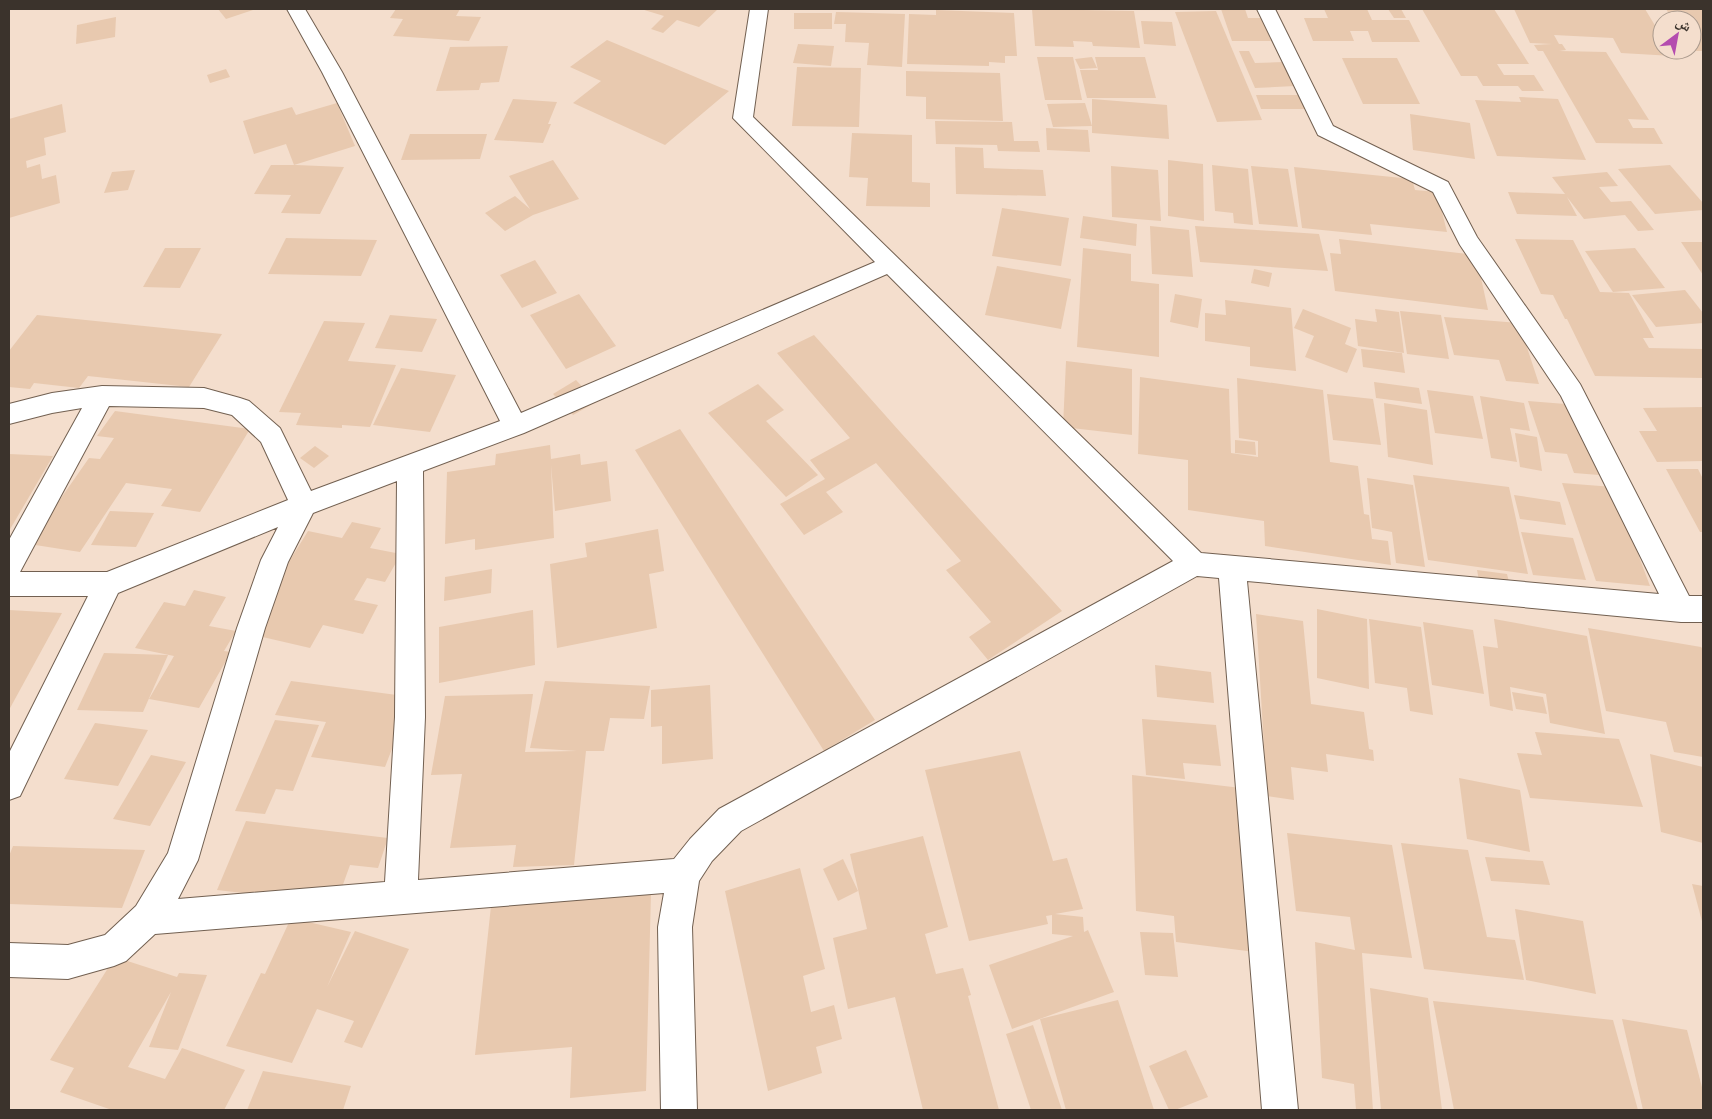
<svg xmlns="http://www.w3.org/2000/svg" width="1712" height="1119" font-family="Roboto,'Noto Naskh Arabic',sans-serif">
<rect width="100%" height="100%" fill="#f4decd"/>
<!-- building -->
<g fill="#e8c9af">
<polygon points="218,9 256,9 226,19"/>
<polygon points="396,9 460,9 456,16 481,17 469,41 393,36 403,19 390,18"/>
<polygon points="641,9 718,9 699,27 677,20 663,33 651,29 664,16"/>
<polygon points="1032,9 1134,11 1140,48 1093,46 1092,42 1073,41 1074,47 1035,46"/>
<polygon points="1221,9 1245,9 1248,18 1262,18 1271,41 1232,41"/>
<polygon points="1324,9 1367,9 1372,20 1409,20 1420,42 1372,42 1368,31 1350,31 1354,41 1313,41 1304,18 1328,18"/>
<polygon points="1388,9 1401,9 1406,18 1394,18"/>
<polygon points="1422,9 1494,9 1529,64 1497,64 1504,75 1534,75 1544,91 1522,91 1518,86 1483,86 1477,76 1461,76"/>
<polygon points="1514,9 1645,9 1662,37 1662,50 1669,50 1673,56 1621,53 1613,38 1554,35 1559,44 1562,44 1566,50 1559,51 1606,52 1649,120 1628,119 1633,128 1654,128 1663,144 1596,143 1543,51 1538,51 1534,45 1552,44 1530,43"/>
<polygon points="1666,9 1703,9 1703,51 1695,51 1692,47 1692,20 1673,20"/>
<polygon points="936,10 1014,13 1017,56 1005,56 1005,63 989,62 989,66 907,64 909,14 936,15"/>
<polygon points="1216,11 1262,120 1217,122 1175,12"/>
<polygon points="836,12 905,14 902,67 867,65 869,43 845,42 846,24 834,24"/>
<rect x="794" y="13" width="38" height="16"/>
<polygon points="116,17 115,37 76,44 77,25"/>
<polygon points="1141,21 1172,22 1176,46 1144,44"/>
<polygon points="607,40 729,91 665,145 573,103 601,81 570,67"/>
<polygon points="798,44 834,46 831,66 793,63"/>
<polygon points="508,46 499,82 481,83 479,90 436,91 450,47"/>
<polygon points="1239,51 1249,51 1255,63 1283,62 1295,86 1255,88"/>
<polygon points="1037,57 1073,57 1082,100 1045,100"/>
<polygon points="1092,57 1097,68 1080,69 1075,59"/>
<polygon points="1095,57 1145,57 1156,98 1087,98 1080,70 1098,70"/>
<polygon points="1342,58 1397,58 1420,104 1363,104"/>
<polygon points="797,67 861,68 859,127 792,126"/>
<polygon points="226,69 230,77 210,83 207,75"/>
<polygon points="906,71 1000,73 1003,121 926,119 926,97 906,96"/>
<polygon points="1256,95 1303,95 1308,109 1261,109"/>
<polygon points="1519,97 1558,99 1586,160 1497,156 1475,100 1521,102"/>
<polygon points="513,99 557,102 548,124 551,124 543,143 494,140"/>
<polygon points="1092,99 1167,105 1169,139 1092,133"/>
<polygon points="337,103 355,146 294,165 286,144 254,154 243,121 292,107 296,115"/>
<polygon points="1085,103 1092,126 1053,127 1047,104"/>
<polygon points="62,104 66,132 44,138 46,155 26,161 27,168 40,164 42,179 56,175 60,203 9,218 9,119"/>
<polygon points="1410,114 1470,123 1475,159 1413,150"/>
<polygon points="935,121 1012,122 1014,141 1038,141 1040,152 998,151 997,145 936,144"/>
<polygon points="1046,128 1088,130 1090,152 1047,150"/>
<polygon points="852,133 912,135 912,182 930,183 930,207 866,206 868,178 849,177"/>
<polygon points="410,134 487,134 480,159 401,160"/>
<polygon points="955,147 983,148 984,168 1043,170 1046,196 956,194"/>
<polygon points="553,160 579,199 533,215 505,231 485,213 515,196 530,209 509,176"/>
<polygon points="1168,160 1203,164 1204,221 1168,216"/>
<polygon points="271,165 296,165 344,167 320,214 281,213 291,195 254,194"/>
<polygon points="1212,165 1248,169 1253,225 1234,223 1233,213 1215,211"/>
<polygon points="1670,165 1703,203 1703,210 1655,214 1618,169"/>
<polygon points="1111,166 1158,170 1161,221 1112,217"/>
<polygon points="1251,166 1288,169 1298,227 1259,224"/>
<polygon points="1294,167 1412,179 1415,190 1437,192 1447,232 1370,224 1372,235 1302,228"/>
<polygon points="135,170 128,190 104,193 112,172"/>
<polygon points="1607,172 1618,186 1599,187 1611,202 1631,201 1654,230 1638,231 1625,215 1584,219 1567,197 1577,216 1517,214 1508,192 1565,194 1552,177"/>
<polygon points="1002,208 1069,218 1061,266 992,256"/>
<polygon points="1083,216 1137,224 1136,246 1080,238"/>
<polygon points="1150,226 1189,230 1193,277 1152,274"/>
<polygon points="1195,226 1319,234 1328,271 1200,262"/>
<polygon points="286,238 377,240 361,276 268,274"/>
<polygon points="1339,239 1476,255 1488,310 1335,291 1330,253 1341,254"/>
<polygon points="1515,239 1573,240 1600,292 1629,293 1654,338 1643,338 1649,348 1703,349 1703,378 1595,376 1567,319 1565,319 1553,295 1541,294"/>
<polygon points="1681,242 1703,242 1703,275"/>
<polygon points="165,248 201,248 180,288 143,287"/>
<polygon points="1083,248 1131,254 1131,281 1159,284 1159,357 1077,347"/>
<polygon points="1635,248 1665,288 1613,292 1585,251"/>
<polygon points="535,260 557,293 522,308 500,275"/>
<polygon points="997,266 1071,279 1061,329 985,315"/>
<polygon points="1254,269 1272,273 1269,287 1251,283"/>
<polygon points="1685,290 1703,313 1703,323 1656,327 1632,295"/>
<polygon points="579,294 616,346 566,369 530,315"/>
<polygon points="1175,294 1202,299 1198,328 1170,322"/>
<polygon points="1225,300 1291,308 1296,371 1250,366 1250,347 1205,341 1205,313 1226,315"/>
<polygon points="1303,309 1351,328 1345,344 1357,349 1347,373 1305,357 1314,336 1294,328"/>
<polygon points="1375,309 1399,312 1404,353 1358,346 1355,319 1377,322"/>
<polygon points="1400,311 1441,315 1449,359 1407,354"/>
<polygon points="37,315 222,334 189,387 88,376 79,388 34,383 30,389 9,387 9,351"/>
<polygon points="390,315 437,319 422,352 375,348"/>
<polygon points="1444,317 1519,323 1539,384 1506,381 1499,360 1454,355"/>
<polygon points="324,321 365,323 348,361 396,365 370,427 342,425 342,428 296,425 301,413 279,412"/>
<polygon points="814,335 901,433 1062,611 988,660 969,637 991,622 946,570 961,561 876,463 826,492 843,512 804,535 780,504 825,479 810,460 850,438 777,353"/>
<polygon points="1361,349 1402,353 1405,373 1363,367"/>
<polygon points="1066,361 1132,369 1132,435 1063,427"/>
<polygon points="401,368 456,375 430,432 373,425"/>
<polygon points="1140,377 1229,389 1231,453 1258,457 1258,441 1239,438 1237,378 1323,390 1330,462 1358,466 1364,514 1369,515 1372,539 1388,541 1391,565 1265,546 1264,521 1188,510 1188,460 1138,454"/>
<polygon points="576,380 596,402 573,415 553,394"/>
<polygon points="1374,382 1419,388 1422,404 1376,398"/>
<polygon points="758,384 784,410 766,421 818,475 786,497 708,413"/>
<polygon points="1427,390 1473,396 1483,439 1435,433"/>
<polygon points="1327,394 1373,399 1381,445 1333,440"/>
<polygon points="1480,396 1524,403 1530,431 1510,428 1517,462 1491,458"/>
<polygon points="1528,401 1578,405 1599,475 1574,473 1567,454 1545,452"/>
<polygon points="1384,403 1427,410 1433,465 1388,457"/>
<polygon points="1703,407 1703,461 1657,462 1639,431 1657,431 1643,408"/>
<polygon points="115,411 250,429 200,512 161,506 172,489 126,483 80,552 29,544 89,458 100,459 114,438 97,436"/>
<polygon points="680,429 875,720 824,751 635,450"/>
<polygon points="1515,433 1537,437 1542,471 1520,467"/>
<polygon points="1235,440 1255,442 1256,455 1235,453"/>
<polygon points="550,445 551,459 580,454 581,465 607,461 611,501 555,511 551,465 554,538 475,550 475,539 445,544 447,472 495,465 496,454"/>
<polygon points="315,446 329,456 314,468 300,458"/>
<polygon points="9,454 53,456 9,531"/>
<polygon points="1666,469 1698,469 1703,479 1703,532 1700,532"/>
<polygon points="1413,475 1509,487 1528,574 1428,560"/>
<polygon points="1367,478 1413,485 1425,567 1396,563 1392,532 1372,528"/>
<polygon points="1562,483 1613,487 1650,586 1596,581"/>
<polygon points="1514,495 1560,502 1566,525 1520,519"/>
<polygon points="110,511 154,513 136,547 91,545"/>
<polygon points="352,522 381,528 370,548 401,554 385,582 367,578 354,600 378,605 363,634 323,625 310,648 245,633 308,531 342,538"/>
<polygon points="658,529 664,571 649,574 657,628 557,648 550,564 587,557 585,543"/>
<polygon points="1521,532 1573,538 1586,580 1533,575"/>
<polygon points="492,569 491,593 444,601 445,577"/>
<polygon points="1477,570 1507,574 1511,590 1480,586"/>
<polygon points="194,590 226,597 209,626 236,631 224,651 231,652 199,708 149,699 174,656 135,648 164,602 185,606"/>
<polygon points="1317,609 1367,619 1369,689 1317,678"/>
<polygon points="9,610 62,613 9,710"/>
<polygon points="533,610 535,665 439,683 439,627"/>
<polygon points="1256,614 1303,621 1311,704 1364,712 1369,749 1373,750 1374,761 1326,754 1328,772 1291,767 1294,800 1267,796"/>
<polygon points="1369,619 1421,627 1433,715 1410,711 1407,688 1375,683"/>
<polygon points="1494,619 1587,636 1605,734 1550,723 1546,694 1510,687 1513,711 1490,706 1483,646 1498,648"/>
<polygon points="1423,622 1473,630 1484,694 1432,685"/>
<polygon points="1588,628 1701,647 1703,649 1703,757 1674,752 1666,722 1606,711"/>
<polygon points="104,653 168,655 143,712 77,710"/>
<polygon points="1155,665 1211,672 1214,703 1157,697"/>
<polygon points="291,681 412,697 385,767 311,757 326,722 275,715"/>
<polygon points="545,681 650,686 644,719 610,718 604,751 586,751 574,865 513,867 516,845 450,848 462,774 431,775 445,696 533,694 525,752 577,751 530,748"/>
<polygon points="710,685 713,759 662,764 662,726 651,727 651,690"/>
<polygon points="1512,692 1543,697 1547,714 1516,709"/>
<polygon points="1142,719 1216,725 1221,766 1183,763 1185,779 1146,775"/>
<polygon points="275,720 319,725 293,791 276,789 265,814 235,811"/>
<polygon points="95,723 148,730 118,786 64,779"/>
<polygon points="1535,732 1619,739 1643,807 1530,798 1517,753 1542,755"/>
<polygon points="1020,751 1053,861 1067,858 1083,909 1055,914 1083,917 1084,932 1088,930 1114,992 1012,1029 989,965 1073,936 1052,934 1052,915 1046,916 1048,924 969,941 925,770"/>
<polygon points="1650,754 1703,767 1703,843 1661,832"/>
<polygon points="151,755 186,762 150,826 113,819"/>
<polygon points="1132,775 1241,788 1255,952 1176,942 1174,916 1136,911"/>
<polygon points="1459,778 1520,790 1530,852 1467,839"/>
<polygon points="246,821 388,838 378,868 350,865 336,904 217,890"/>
<polygon points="1287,833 1392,845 1412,958 1362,953 1373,1110 1356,1110 1354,1084 1322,1078 1315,942 1355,950 1350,917 1296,911"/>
<polygon points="923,836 948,927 925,934 936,974 963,968 971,995 968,996 999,1110 923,1110 895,997 848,1009 833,938 867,929 850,854"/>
<polygon points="1401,843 1468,850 1487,937 1515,940 1524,980 1424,969"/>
<polygon points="13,846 145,850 122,908 9,904 9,856"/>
<polygon points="1485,857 1543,861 1550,885 1491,881"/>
<polygon points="843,859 858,891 838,901 823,869"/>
<polygon points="800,868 825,969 803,976 811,1012 834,1005 842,1039 816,1047 822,1073 768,1091 725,891"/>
<polygon points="1692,884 1703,886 1703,925"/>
<polygon points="651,892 646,1091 570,1098 572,1047 475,1055 491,906"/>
<polygon points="1515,909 1583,921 1596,994 1526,980"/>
<polygon points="291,918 351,932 327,987 355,931 409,949 362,1048 344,1042 354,1021 317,1009 292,1063 226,1046 261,973 265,974"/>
<polygon points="1140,932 1173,933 1178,977 1145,975"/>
<polygon points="115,957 177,977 179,973 207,975 178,1050 149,1047 171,992 128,1067 165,1079 182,1048 245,1070 224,1110 112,1110 60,1092 74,1068 50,1060"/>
<polygon points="1370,988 1428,998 1442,1110 1381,1110"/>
<polygon points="1118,1000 1154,1110 1066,1110 1040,1019"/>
<polygon points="1433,1001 1613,1020 1638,1110 1454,1110"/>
<polygon points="1622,1019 1687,1030 1703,1091 1703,1110 1643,1110"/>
<polygon points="1033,1025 1062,1110 1031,1110 1006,1034"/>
<polygon points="1186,1050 1208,1097 1175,1110 1169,1110 1149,1066"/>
<polygon points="263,1071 351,1086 343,1110 247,1110"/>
</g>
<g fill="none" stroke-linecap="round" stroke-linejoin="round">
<!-- minor casing -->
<g stroke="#726051" stroke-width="2">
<path id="minor" d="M 287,9 L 305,9 L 342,72 L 521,413 L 875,262 L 733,118 L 750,9 L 768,9 L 753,117 L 1201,553 L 1659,594 L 1561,396 L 1460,245 L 1433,192 L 1318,135 L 1257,9 L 1275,9 L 1333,126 L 1448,182 L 1477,237 L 1580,384 L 1689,596 L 1703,596 L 1703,622 L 1681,622 L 1247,581 L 1298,1110 L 1262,1110 L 1219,578 L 1197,576 L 741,831 L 712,861 L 699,881 L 692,927 L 697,1110 L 661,1110 L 658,927 L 664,893 L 155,934 L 126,961 L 114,966 L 68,979 L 9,977 L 9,943 L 68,945 L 105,935 L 136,906 L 168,853 L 237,628 L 261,560 L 278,527 L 118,593 L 20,796 L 9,800 L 9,753 L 88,596 L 9,596 L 9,540 L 82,408 L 52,413 L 9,424 L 9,404 L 52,393 L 102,386 L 204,388 L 240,398 L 249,401 L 280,428 L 311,491 L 500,421 L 322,72 ZM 887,274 L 1173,561 L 719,809 L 690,839 L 674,859 L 418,880 L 425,717 L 423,471 L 524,433 ZM 109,406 L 204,408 L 232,415 L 261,442 L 288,500 L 107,572 L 20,572 ZM 397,481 L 395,717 L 385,882 L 178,899 L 198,860 L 265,628 L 288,562 L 313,513 Z"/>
</g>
<!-- minor -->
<use href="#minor" fill="#fff" fill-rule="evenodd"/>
</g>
<!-- border -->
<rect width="1712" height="1119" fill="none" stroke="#3b332c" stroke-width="20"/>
<!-- north arrow -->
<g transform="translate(1677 35) rotate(32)"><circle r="24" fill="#f4decd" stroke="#aa9a8d"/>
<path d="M0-4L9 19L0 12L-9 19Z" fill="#b44caf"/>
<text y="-8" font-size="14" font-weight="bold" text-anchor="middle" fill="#3b332c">ش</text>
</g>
</svg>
